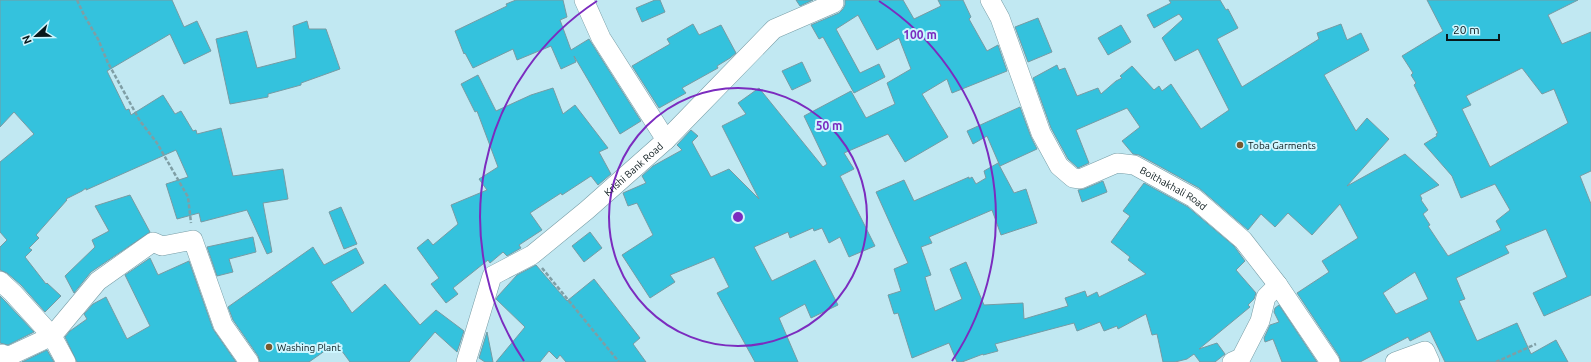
<svg xmlns="http://www.w3.org/2000/svg" width="1591" height="362" font-family="Ubuntu,sans-serif">
<rect width="100%" height="100%" fill="#c1e8f2"/>
<!-- building -->
<g fill="#34c2dd" stroke="#769ba4" fill-rule="evenodd">
<polygon points="0,0 172,0 184,27 197,21 211,51 184,64 170,34 107,71 126,110 129,109 131,115 163,95 175,114 181,111 193,131 196,130 197,134 221,128 233,176 283,169 288,199 263,203 272,252 267,254 247,210 201,222 199,213 177,219 166,184 188,177 176,150 86,190 86,188 82,191 66,199 67,200 36,235 39,238 29,248 32,250 25,257 46,284 47,283 61,296 45,312 21,285 7,273 0,270 0,247 7,240 0,232 0,162 34,134 14,112 0,127"/>
<polygon points="516,0 563,0 567,17 560,20 571,50 589,39 641,121 620,134 574,56 576,62 561,69 551,46 517,60 513,49 473,68 465,53 464,54 455,31 507,6 506,4"/>
<polygon points="655,0 660,0 665,12 642,22 636,8"/>
<polygon points="796,0 813,0 800,6"/>
<polygon points="845,0 903,0 914,19 941,6 938,0 963,0 971,17 969,19 987,51 998,45 1007,71 952,93 947,79 922,94 948,137 905,162 888,134 844,153 854,169 840,176 875,246 849,257 840,237 829,243 822,228 814,231 813,228 790,238 788,232 754,247 772,281 815,260 838,305 811,318 805,304 779,318 798,362 755,362 717,293 729,287 714,257 670,275 675,282 650,298 622,255 653,235 637,203 628,206 623,193 646,183 642,176 653,166 682,150 677,145 691,130 698,136 692,142 711,177 729,169 759,199 722,126 746,114 738,103 759,88 823,167 827,164 804,116 851,91 866,118 895,104 887,83 911,69 899,38 877,50 858,15 836,29 860,73 879,64 885,77 854,93 823,37 819,39 811,25 839,13 843,9 845,5"/>
<path d="M 1169,0 L 1220,0 L 1226,10 L 1228,9 L 1238,28 L 1217,39 L 1242,87 L 1319,39 L 1317,33 L 1341,24 L 1347,40 L 1361,33 L 1369,50 L 1324,75 L 1356,131 L 1367,118 L 1389,139 L 1347,186 L 1405,154 L 1439,185 L 1420,195 L 1422,199 L 1421,200 L 1428,210 L 1423,214 L 1430,225 L 1428,226 L 1448,256 L 1501,230 L 1496,221 L 1510,210 L 1495,184 L 1461,198 L 1452,176 L 1424,144 L 1437,136 L 1436,134 L 1438,133 L 1414,85 L 1416,83 L 1411,75 L 1413,73 L 1402,56 L 1443,31 L 1427,0 L 1578,0 L 1548,15 L 1562,44 L 1591,32 L 1591,171 L 1580,176 L 1591,204 L 1591,295 L 1544,316 L 1533,293 L 1567,277 L 1546,229 L 1505,246 L 1509,253 L 1456,278 L 1465,299 L 1459,301 L 1477,341 L 1517,323 L 1531,354 L 1556,340 L 1568,362 L 1445,362 L 1430,331 L 1410,341 L 1408,337 L 1360,362 L 1341,362 L 1339,356 L 1297,293 L 1329,272 L 1322,261 L 1358,238 L 1340,204 L 1312,235 L 1288,213 L 1275,227 L 1261,214 L 1248,230 L 1199,188 L 1139,155 L 1133,154 L 1122,141 L 1140,127 L 1127,108 L 1076,130 L 1089,163 L 1078,168 L 1068,159 L 1051,128 L 1033,78 L 1057,65 L 1059,70 L 1065,68 L 1077,96 L 1098,88 L 1101,94 L 1116,81 L 1122,78 L 1120,76 L 1132,66 L 1154,90 L 1159,86 L 1162,91 L 1171,84 L 1201,129 L 1229,110 L 1198,49 L 1175,61 L 1162,38 L 1183,19 L 1179,14 L 1154,28 L 1147,15 L 1171,3 ZM 1522,68 L 1542,94 L 1554,89 L 1568,123 L 1490,167 L 1462,109 L 1471,105 L 1466,96 ZM 1415,272 L 1428,299 L 1396,314 L 1383,293 Z"/>
<polygon points="1038,18 1052,52 1028,62 1015,27"/>
<polygon points="307,21 309,29 326,29 340,69 301,83 301,85 268,94 268,97 230,104 216,39 247,31 257,68 296,58 293,26"/>
<polygon points="693,24 699,35 721,25 736,53 730,58 717,66 718,68 682,88 686,93 659,108 632,66 670,44 667,39"/>
<polygon points="1121,25 1131,42 1108,55 1098,38"/>
<polygon points="802,62 811,81 792,90 782,71"/>
<polygon points="478,75 496,111 531,95 553,88 563,114 575,105 608,148 599,152 611,174 598,185 591,176 562,195 561,193 530,213 542,230 519,245 521,248 507,256 503,252 490,263 488,260 453,288 458,294 446,303 431,284 439,278 417,248 428,239 433,245 458,224 451,205 487,190 479,179 498,167 477,111 475,112 461,84"/>
<polygon points="1020,107 1031,137 1037,149 1000,166 987,136 973,144 967,131"/>
<polygon points="998,163 1014,193 1026,189 1037,223 1001,235 992,210 929,237 932,243 921,247 931,275 925,277 935,311 962,299 950,269 966,262 984,305 1023,303 1024,319 1068,306 1065,298 1085,291 1087,297 1097,292 1099,297 1146,274 1128,260 1130,257 1111,242 1130,216 1123,211 1144,183 1188,207 1234,246 1245,261 1236,270 1256,293 1254,299 1248,305 1250,307 1199,349 1217,343 1225,354 1215,362 1200,362 1194,354 1187,359 1175,362 1163,362 1157,334 1152,335 1146,314 1118,329 1117,326 1104,331 1100,322 1077,331 1074,323 995,344 998,351 983,355 983,354 962,362 957,362 949,343 912,358 898,313 894,314 888,295 901,291 894,269 908,263 876,192 904,180 914,201 969,177 969,179 972,177 976,184 986,178 984,171"/>
<polygon points="1103,181 1107,192 1082,202 1078,190 1084,189"/>
<polygon points="130,195 150,232 91,272 74,293 65,276 95,247 92,240 109,231 95,206"/>
<polygon points="341,207 357,244 344,249 329,212"/>
<polygon points="590,232 602,248 584,262 572,246"/>
<polygon points="253,237 256,252 229,259 233,272 217,276 207,247"/>
<polygon points="313,247 324,265 356,248 364,263 331,282 352,313 385,284 420,325 436,310 464,331 457,352 435,332 409,362 350,362 336,343 309,362 260,362 258,356 233,320 228,307"/>
<polygon points="150,258 158,275 189,261 213,329 236,362 77,362 65,337 70,331 87,319 84,314 93,304 106,297 127,339 150,326 125,275"/>
<polygon points="536,265 567,301 594,279 640,338 633,344 646,362 566,362 560,355 557,359 549,351 540,362 496,362 525,327 496,299 498,296 517,275"/>
<polygon points="0,296 5,301 34,332 8,345 0,343"/>
<polygon points="1279,305 1317,362 1282,362 1273,339 1265,342 1264,338 1270,325 1279,322 1274,312 1275,308"/>
<polygon points="487,332 493,362 485,362 479,358"/>
<polygon points="47,350 54,362 22,362"/>
</g>
<g fill="none" stroke-linecap="round" stroke-linejoin="round">
<!-- street casing -->
<g stroke="#789da6" stroke-width="20">
<g id="street">
<polyline points="584,0 601,38 666,140"/>
<path id="s1" d="M 990,0 L 1000,18 L 1041,133 L 1059,166 L 1073,178 L 1080,179 L 1117,163 L 1134,165 L 1194,198 L 1243,240 L 1278,285 L 1330,362"/>
<polyline points="0,281 13,293 52,336 7,357 2,354 0,355"/>
<polyline points="66,362 52,336 98,281 153,242 162,246 193,240 223,325 249,362"/>
<path id="s2" d="M 466,362 L 492,276 L 532,255 L 587,210 L 666,140 L 774,29 L 834,3 L 833,0"/>
<polyline points="1232,362 1241,358 1260,321 1266,297 1278,285"/>
<polyline points="1395,362 1425,351 1430,362"/>
</g>
</g>
<!-- path -->
<g stroke="#7f9ea5" stroke-width="2.5" stroke-dasharray="4 2" stroke-linecap="butt">
<polyline points="77,0 84,15 98,39 108,63 140,121 157,143 188,197 191,223"/>
<polyline points="542,268 619,362"/>
<polyline points="1496,362 1536,344"/>
</g>
<!-- street -->
<use href="#street" stroke="#fff" stroke-width="19"/>
</g>
<!-- distance rings -->
<g fill="none" stroke="#7b2cbf" stroke-width="2">
<circle cx="738" cy="217" r="129"/>
<path d="M524 361A258 258 0 0 1 597 1M879 1A258 258 0 0 1 952 361"/>
</g>
<!-- markers -->
<g fill="#79592f" stroke="#cef6ff" stroke-width="1.5">
<circle cx="1240" cy="145" r="4"/>
<circle cx="269" cy="347" r="4"/>
</g>
<g text-anchor="middle" dominant-baseline="central" stroke-width="4" stroke-linejoin="round" paint-order="stroke">
<!-- poi labels -->
<g font-size="10" fill="#09181b" stroke="#cef6ff" text-anchor="start">
<text x="1248" y="145">Toba Garments</text>
<text x="277" y="347">Washing Plant</text>
</g>
<!-- street labels -->
<g font-size="10" fill="#09181b" stroke="#cef6ff">
<text stroke="none"><textPath href="#s2" startOffset="268">Krishi Bank Road</textPath></text>
<text stroke="none"><textPath href="#s1" startOffset="309">Boithakhali Road</textPath></text>
</g>
</g>
<circle cx="738" cy="217" r="6" fill="#7b2cbf" stroke="#cef6ff" stroke-width="2"/>
<g font-size="12" text-anchor="middle" font-weight="bold" fill="#7b2cbf" stroke="#cef6ff" stroke-width="4" stroke-linejoin="round" paint-order="stroke">
<text x="920" y="39">100 m</text>
<text x="829" y="130">50 m</text>
</g>
<!-- north arrow -->
<g transform="translate(36 36) rotate(248)" stroke="#cef6ff" stroke-width="3" paint-order="stroke">
<path d="M0-3L7 15L0 10L-7 15Z" fill="#09181b"/>
<text y="-6" font-size="11" font-weight="bold" text-anchor="middle" fill="#09181b">N</text>
</g>
<!-- scale -->
<path d="M1447 34v6h52v-6" fill="none" stroke="#09181b" stroke-width="2"/>
<text x="1453" y="34" font-size="12" fill="#09181b" stroke="#cef6ff" stroke-width="3" paint-order="stroke">20 m</text>
</svg>
